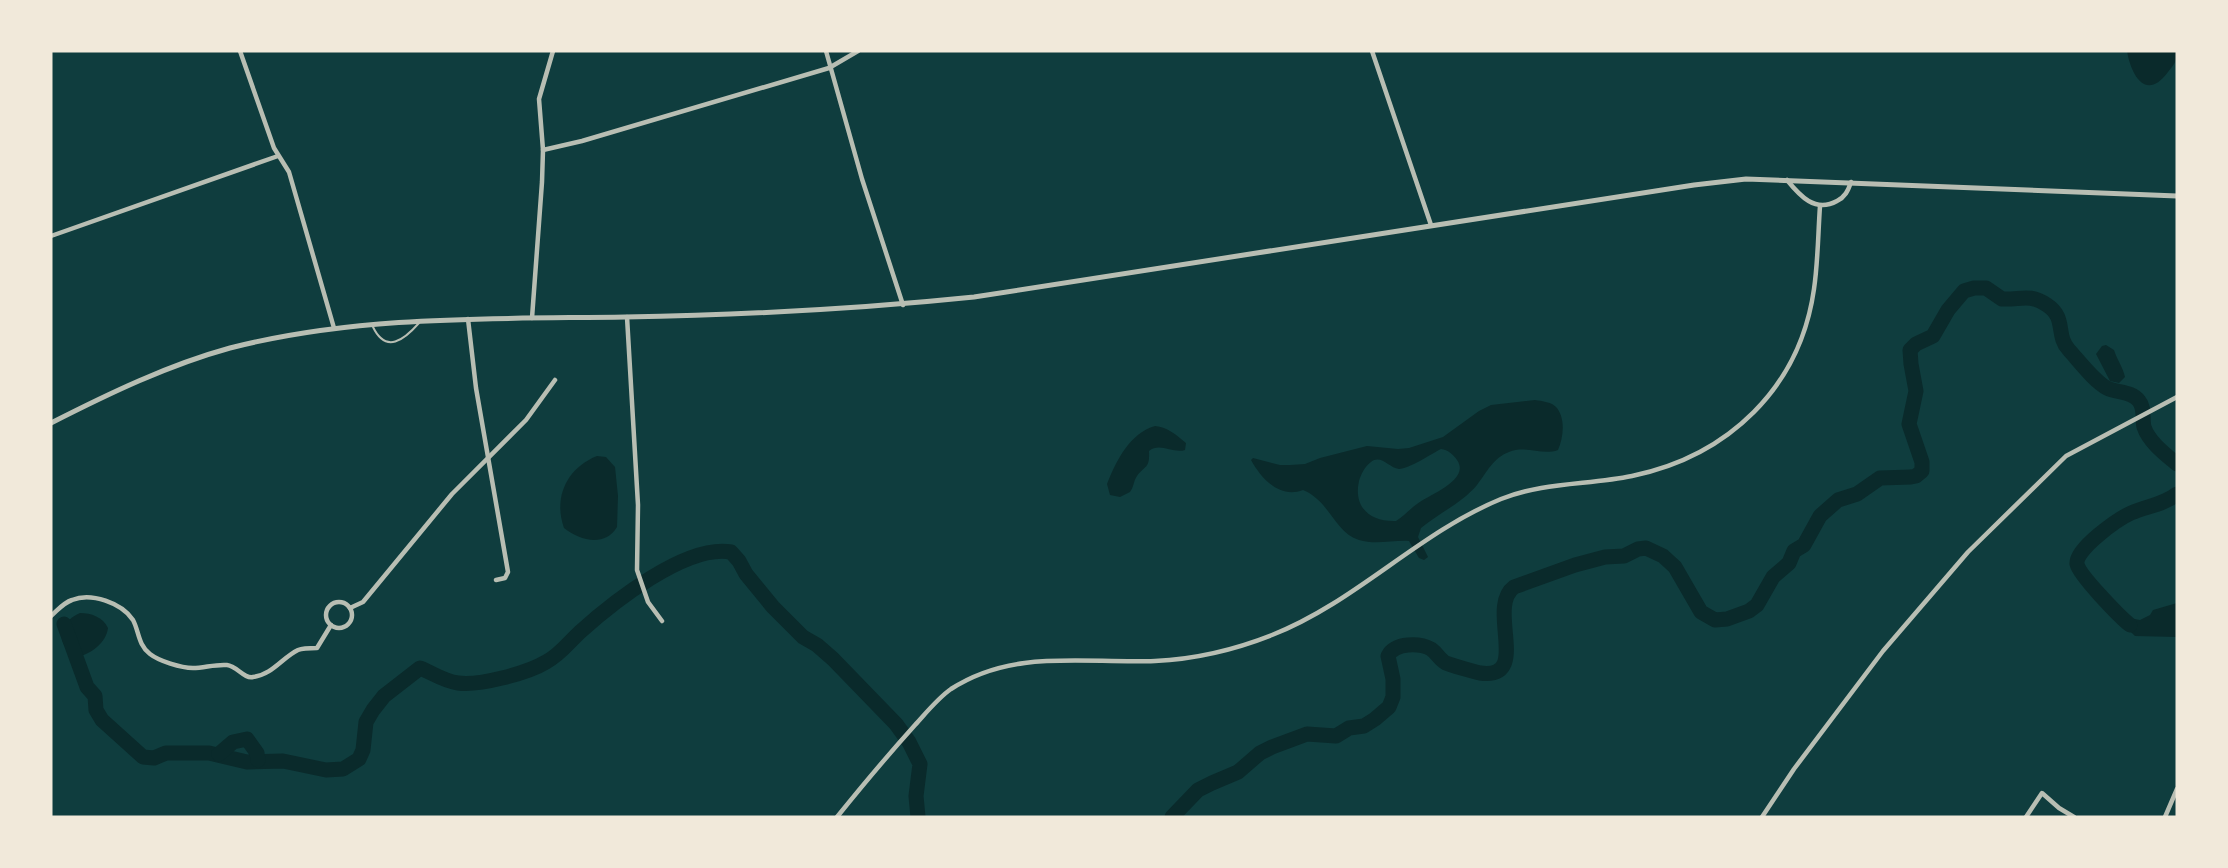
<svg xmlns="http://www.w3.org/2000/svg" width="2228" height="868" font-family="'Noto Sans',sans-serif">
<rect width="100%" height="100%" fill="#0f3d3e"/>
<!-- water -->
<g fill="#0a2a2b" fill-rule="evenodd">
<path d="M 2127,51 L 2177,51 C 2177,62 2174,64 2168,72 C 2146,102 2131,75 2127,51 Z"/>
<path d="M 2106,345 L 2114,350 C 2117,360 2123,367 2125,377 L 2119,383 L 2110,381 L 2096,354 L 2102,346 Z"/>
<path d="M 1535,400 C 1542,401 1552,402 1557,408 C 1566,420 1563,438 1558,450 C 1542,456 1526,445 1509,452 C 1493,458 1487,472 1477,485 C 1462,503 1439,513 1421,528 L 1418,537 L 1428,557 L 1424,560 L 1419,558 L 1409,541 C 1393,540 1375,545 1359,540 C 1334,532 1330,501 1303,490 C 1279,499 1261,478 1251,460 L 1253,458 L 1280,465 L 1290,465 L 1305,464 L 1320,458 L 1367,446 L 1398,449 L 1409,448 L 1443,437 L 1479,411 L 1491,405 ZM 1441,449 C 1448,450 1453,454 1457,460 C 1471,480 1429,495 1417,504 C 1410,509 1404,516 1396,521 C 1371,522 1353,508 1359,481 C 1361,474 1365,466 1371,462 C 1381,454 1389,468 1399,469 C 1409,469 1431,454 1441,449 Z"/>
<path d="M 1155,426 C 1168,427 1176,435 1186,443 L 1185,450 C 1173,454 1160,442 1149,451 C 1150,469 1145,465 1137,476 C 1133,482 1134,487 1130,492 L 1120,497 L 1110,495 L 1107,484 C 1116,461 1130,433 1155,426 Z"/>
<path d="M 597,456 L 606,457 L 615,467 L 618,496 L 617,527 C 605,547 580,541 564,528 C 553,497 567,468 597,456 Z"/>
<polygon points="2177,603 2177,637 2135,636 2112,614 2121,609 2129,618 2140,620 2150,615 2153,610"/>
<path d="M 80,613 C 91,613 103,617 108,628 C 106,643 91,654 77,657 C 55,645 57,623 80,613 Z"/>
</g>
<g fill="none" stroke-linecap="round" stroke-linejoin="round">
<!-- river -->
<g stroke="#0a2a2b" stroke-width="15">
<path d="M 64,624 L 87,687 L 95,696 L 96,710 L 102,720 L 143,757 L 154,758 L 166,753 L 209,753 L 247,762 L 283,761 L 326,770 L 343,769 L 359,759 L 363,750 L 366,722 L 373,710 L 384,696 L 420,668 C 433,673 443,681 458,683 C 479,686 528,673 546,662 C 560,655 569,642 580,632 C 612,603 686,544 731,552 L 739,561 L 746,574 L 773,607 L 803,637 L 817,645 L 833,659 L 896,724 L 909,742 L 920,764 L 916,796 L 918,817"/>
<path d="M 2130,625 C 2120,617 2079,575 2077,564 C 2075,549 2118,519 2131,513 C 2147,506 2163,505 2177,494"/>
<polyline points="219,754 233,742 247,739 257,753 258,760"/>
<path d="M 1172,817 L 1198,790 L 1212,783 L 1238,772 L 1260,753 L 1272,747 L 1307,734 L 1336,736 L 1349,728 L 1364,726 L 1375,719 L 1389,707 L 1393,697 L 1393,679 L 1388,656 C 1395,642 1420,643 1431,649 C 1437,653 1440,660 1446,663 C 1456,667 1469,670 1480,673 C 1532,680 1486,608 1514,587 L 1575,565 L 1605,557 L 1624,556 L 1638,549 L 1646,548 L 1663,556 L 1675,567 L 1701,612 L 1715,620 L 1727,619 L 1749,611 L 1757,605 L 1773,577 L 1789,563 L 1794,551 L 1804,545 L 1820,516 L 1838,500 L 1857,494 L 1880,478 L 1911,477 L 1916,476 L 1922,471 L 1922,462 L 1909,424 L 1916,391 L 1911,364 L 1910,350 L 1916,344 L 1933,336 L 1948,310 L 1964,291 L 1974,288 L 1986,288 L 2002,299 C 2021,300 2029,293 2047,305 C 2067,318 2055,335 2069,350 C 2079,361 2095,382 2107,388 C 2117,393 2132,391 2139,401 C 2145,408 2142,419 2144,427 C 2149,442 2165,454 2177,464"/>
</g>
<!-- service -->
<path stroke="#b8beb3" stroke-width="2" d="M 373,327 C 386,354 404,340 419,323"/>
<!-- minor -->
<g stroke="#b8beb3" stroke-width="4.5">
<polyline points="240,51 274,148 289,172 334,328"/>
<polyline points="826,51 862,179 903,305"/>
<polyline points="1372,51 1431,225"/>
<polyline points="543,150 582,141 829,68 858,51"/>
<path d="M 1787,180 C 1800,196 1815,213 1837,201 C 1845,197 1848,191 1851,182"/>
<polyline points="51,236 278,156"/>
<polyline points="627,317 638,505 637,570 648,602 662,621"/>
<polyline points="532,318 542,182 543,150 539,99 553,51"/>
<polyline points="468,319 476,388 508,572 505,578 496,580"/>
<circle cx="339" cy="615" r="13"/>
<polyline points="350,608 363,602 452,494 526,420 555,380"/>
<path d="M 51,616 C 58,610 63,603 72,600 C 91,592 122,603 133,620 C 139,631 138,645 150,654 C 159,661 181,668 193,668 C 204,668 215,664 227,665 C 237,666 244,679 253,677 C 272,675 283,657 298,650 C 303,648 311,648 317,648 L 331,625"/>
<path d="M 837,817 C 862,786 888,755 915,725 C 926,713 938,698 951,689 C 1014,648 1085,664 1155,661 C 1196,659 1234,650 1272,635 C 1356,602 1418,533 1501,499 C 1543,482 1589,485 1632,476 C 1728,456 1800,388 1814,289 C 1818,262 1818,234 1820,206"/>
<polyline points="1762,817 1794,769 1883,651 1968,552 2066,456 2177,397"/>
<polyline points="2026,817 2042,793 2059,808 2074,817"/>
<polyline points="2165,817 2177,789"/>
</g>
<!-- tertiary -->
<path stroke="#b8beb3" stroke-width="5" d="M 51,423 C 108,394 168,365 230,348 C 359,315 493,319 625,317 C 741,315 858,309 974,297 L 1694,185 L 1746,179 L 2177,196"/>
</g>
<!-- border -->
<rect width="2228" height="868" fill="none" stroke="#f1e9da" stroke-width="105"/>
</svg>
